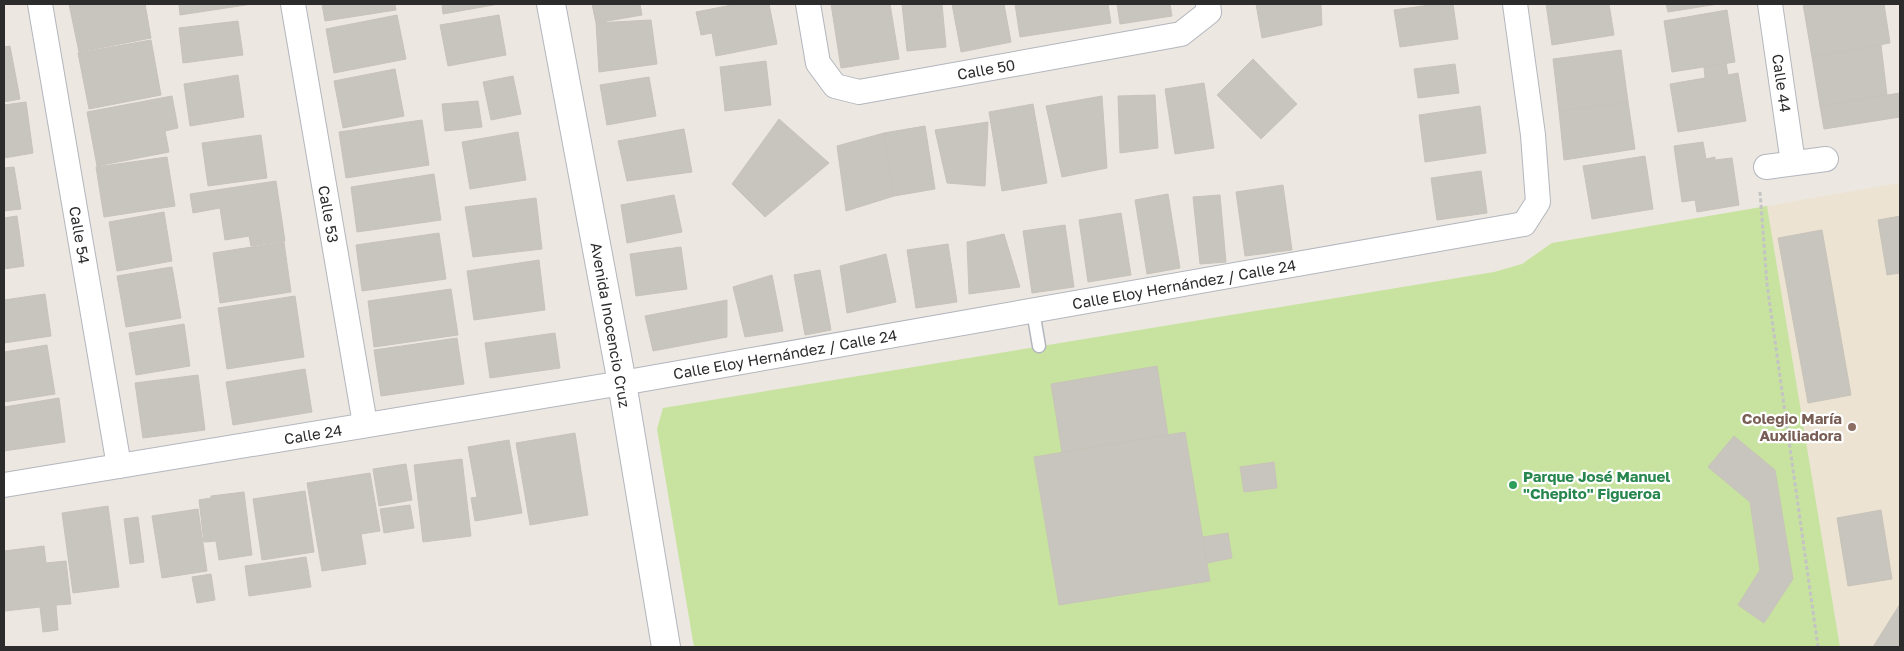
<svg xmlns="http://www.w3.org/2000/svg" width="1904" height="651" font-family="'Golos Text',sans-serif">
<rect width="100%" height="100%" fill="#ece7e0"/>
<!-- education -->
<polygon fill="#ece3d2" points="1900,183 1900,647 1840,647 1767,206"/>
<!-- pitch -->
<polygon fill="#c7e39f" points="1767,206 1840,647 694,647 657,429 663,408 1494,272 1522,264 1552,243"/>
<!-- building -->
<g fill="#c8c5be" stroke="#c8c3ba">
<polygon points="69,4 145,4 151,38 79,52"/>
<polygon points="179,4 252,4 180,15"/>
<polygon points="322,4 395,4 396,10 325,21"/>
<polygon points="442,4 499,4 443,14"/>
<polygon points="592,4 640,4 642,15 596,23"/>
<polygon points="737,4 769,4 777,44 716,56 712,33 701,35 696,12"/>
<polygon points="831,4 890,4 899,59 841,68"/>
<polygon points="902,4 942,4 946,47 907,51"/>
<polygon points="952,4 1004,4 1011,42 961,52"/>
<polygon points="1015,4 1108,4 1111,23 1020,37"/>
<polygon points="1117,4 1170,4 1172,16 1120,24"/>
<polygon points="1256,4 1321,4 1322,25 1262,38"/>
<polygon points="1437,4 1453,4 1458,39 1400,47 1394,10"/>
<polygon points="1546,4 1609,4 1614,35 1552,45"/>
<polygon points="1666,4 1718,4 1668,12"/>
<polygon points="1803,4 1884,4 1890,43 1812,57"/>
<polygon points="1727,10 1735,62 1672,72 1664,21"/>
<polygon points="397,15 406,59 334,73 326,29"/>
<polygon points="499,15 506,55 448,66 440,25"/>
<polygon points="651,20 657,64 599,72 596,23"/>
<polygon points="238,21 243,55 183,63 179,28"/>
<polygon points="151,40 161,95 89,109 78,53"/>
<polygon points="1881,45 1887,95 1820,106 1812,57"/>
<polygon points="10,46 20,99 4,102 4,47"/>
<polygon points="1621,50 1628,102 1559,111 1553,59"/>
<polygon points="1253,59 1297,104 1261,139 1217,95"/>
<polygon points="766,61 771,105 725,111 720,67"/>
<polygon points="1726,63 1728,75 1738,73 1746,121 1678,132 1670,84 1705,78 1704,67"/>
<polygon points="1455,64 1459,93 1418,98 1414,69"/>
<polygon points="395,69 404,116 343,128 334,81"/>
<polygon points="238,75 244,117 190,126 184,84"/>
<polygon points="513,76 521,114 491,120 483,82"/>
<polygon points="649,77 656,116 607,125 600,85"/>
<polygon points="1204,83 1214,148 1175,154 1165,89"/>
<polygon points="1900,93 1900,117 1824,129 1820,106"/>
<polygon points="1155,95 1158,148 1120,153 1118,96"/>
<polygon points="172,96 178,128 165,131 169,152 97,166 87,112"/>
<polygon points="1102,96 1107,168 1062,177 1046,106"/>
<polygon points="478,101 482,127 445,131 442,104"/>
<polygon points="26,102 33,153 4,158 4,105"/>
<polygon points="1628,102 1635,149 1564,160 1559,111"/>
<polygon points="1033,104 1047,183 1002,191 989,112"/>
<polygon points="1480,106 1486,153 1425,162 1419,115"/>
<polygon points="779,119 829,163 765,217 732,184"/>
<polygon points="422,120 429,165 346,178 339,132"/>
<polygon points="988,122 985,186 947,183 935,130"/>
<polygon points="925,126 935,189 894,196 884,133"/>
<polygon points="684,129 692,172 627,181 618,141"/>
<polygon points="518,132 526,180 470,189 462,142"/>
<polygon points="884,133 894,196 846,211 837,146"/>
<polygon points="261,135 267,178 208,186 202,143"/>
<polygon points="1703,142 1706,159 1715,157 1715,160 1732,158 1739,205 1697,212 1695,200 1682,202 1674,146"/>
<polygon points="1645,156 1653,209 1592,219 1583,166"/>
<polygon points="167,157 175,206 104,217 96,167"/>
<polygon points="14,167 21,209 4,211 4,168"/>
<polygon points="1481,171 1487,213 1437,220 1431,178"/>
<polygon points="434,174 441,220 357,232 351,187"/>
<polygon points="276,181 285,241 251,246 249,236 225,240 220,208 193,213 190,194"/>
<polygon points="1283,185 1292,250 1245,256 1236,192"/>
<polygon points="1168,194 1180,268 1147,274 1135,200"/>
<polygon points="674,195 682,232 627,243 621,205"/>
<polygon points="1220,195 1226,262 1200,264 1193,197"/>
<polygon points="536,198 542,249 473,257 465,207"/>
<polygon points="164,212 172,261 117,271 109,222"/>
<polygon points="1121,213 1131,275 1088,282 1079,220"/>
<polygon points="17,216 24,266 4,269 4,218"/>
<polygon points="1900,216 1900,273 1887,275 1878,220"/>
<polygon points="1065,225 1074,287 1032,293 1023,231"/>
<polygon points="1822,230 1851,395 1808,403 1778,238"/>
<polygon points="439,233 446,279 362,291 356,245"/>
<polygon points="1004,234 1020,287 969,294 967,242"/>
<polygon points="284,242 291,292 220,303 213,253"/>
<polygon points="948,244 957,302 916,308 907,250"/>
<polygon points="681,247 687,289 636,296 630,254"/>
<polygon points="886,254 896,302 847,313 840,266"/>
<polygon points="539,260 545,310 474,320 467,271"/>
<polygon points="172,267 181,318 126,327 117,276"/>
<polygon points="820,270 831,330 805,335 794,275"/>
<polygon points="772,275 783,331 745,337 733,287"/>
<polygon points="451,289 458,335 374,347 368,301"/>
<polygon points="45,294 51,336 4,343 4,300"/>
<polygon points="295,296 304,357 227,369 218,308"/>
<polygon points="727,300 727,337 653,351 645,316"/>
<polygon points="184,324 190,366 136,375 129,333"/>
<polygon points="555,333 560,368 490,378 485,343"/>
<polygon points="457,338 464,384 381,396 374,350"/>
<polygon points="47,345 55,394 4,402 4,352"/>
<polygon points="1157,366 1168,435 1062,452 1051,384"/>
<polygon points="305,369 312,412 233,425 226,382"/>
<polygon points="198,375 205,430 143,438 135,383"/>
<polygon points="59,398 65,442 4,451 4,407"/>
<polygon points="1185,432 1210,581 1059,605 1034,457"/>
<polygon points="575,433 588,515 530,525 516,443"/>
<polygon points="1734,436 1775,470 1793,579 1764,623 1738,605 1760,570 1750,502 1708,467"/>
<polygon points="509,440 522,513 475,521 471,498 477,497 468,447"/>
<polygon points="462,459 471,536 423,542 414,465"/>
<polygon points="1274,462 1277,488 1244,492 1240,467"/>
<polygon points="406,464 412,500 379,506 373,469"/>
<polygon points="370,473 380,531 361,534 366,564 322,571 307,483"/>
<polygon points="305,491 314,552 262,560 253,499"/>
<polygon points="244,492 252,555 219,560 216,541 204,542 199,500 211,498 211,496"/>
<polygon points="410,505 414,528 384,533 380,509"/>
<polygon points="108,506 119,587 73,593 62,513"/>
<polygon points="198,509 207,571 162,578 152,516"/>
<polygon points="1881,510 1892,579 1848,586 1837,518"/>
<polygon points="138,517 144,562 130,564 124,519"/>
<polygon points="1228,533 1232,558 1207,563 1203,537"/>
<polygon points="44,546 46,563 66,561 71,604 56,605 58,630 43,632 40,607 5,611 4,551"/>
<polygon points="306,557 311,587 249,596 245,566"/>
<polygon points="211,574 215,600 197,603 192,577"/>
<polygon points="1900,604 1900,647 1873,647"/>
</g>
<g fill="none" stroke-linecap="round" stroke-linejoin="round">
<!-- lane casing -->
<g stroke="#b3b6be" stroke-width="15">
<polyline id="lane" points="1033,311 1039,346"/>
</g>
<!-- street casing -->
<g stroke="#b3b6be" stroke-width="26">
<g id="street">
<polyline points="40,4 119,466"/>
<polyline points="293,4 365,424"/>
<polyline points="808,4 818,63 835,86 859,92 1181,34 1209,12 1208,4"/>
<polyline points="1770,4 1793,163"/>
<polyline points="1766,167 1826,159"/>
<polyline points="4,485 622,383 1524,224 1538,202 1533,135 1515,4"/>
</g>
</g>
<!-- secondary casing -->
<g stroke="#b3b6be" stroke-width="30">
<polyline id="secondary" points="551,4 622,383 666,647"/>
</g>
<!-- path -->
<polyline stroke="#c4c4c4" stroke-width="3" stroke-dasharray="4 2.5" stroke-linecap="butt" points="1760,192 1767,284 1818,647"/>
<!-- lane -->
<use href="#lane" stroke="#fff" stroke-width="12"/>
<!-- street -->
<use href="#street" stroke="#fff" stroke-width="24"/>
<!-- secondary -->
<use href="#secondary" stroke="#fff" stroke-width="28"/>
</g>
<!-- markers -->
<circle fill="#8d6e63" stroke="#fff" stroke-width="2" cx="1852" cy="427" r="5"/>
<circle fill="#2e9e5b" stroke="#fff" stroke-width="2" cx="1513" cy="485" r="5"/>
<g text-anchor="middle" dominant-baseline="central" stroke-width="4.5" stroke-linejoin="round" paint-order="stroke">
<!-- street labels -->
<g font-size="15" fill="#2c2c2c" stroke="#fff">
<text transform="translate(986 69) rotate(-10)">Calle 50</text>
<text transform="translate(1782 83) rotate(82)">Calle 44</text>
<text transform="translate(329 214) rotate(80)">Calle 53</text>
<text transform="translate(80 235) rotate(80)">Calle 54</text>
<text transform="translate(1184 284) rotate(-10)">Calle Eloy Hernández / Calle 24</text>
<text transform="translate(611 325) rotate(80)">Avenida Inocencio Cruz</text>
<text transform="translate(785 354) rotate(-10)">Calle Eloy Hernández / Calle 24</text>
<text transform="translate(313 434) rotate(-9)">Calle 24</text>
</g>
<!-- education labels -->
<g font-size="15" font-weight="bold" fill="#785e54" stroke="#fff" text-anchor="end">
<text x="1842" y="418">Colegio María<tspan x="1842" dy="17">Auxiliadora</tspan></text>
</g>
<!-- leisure labels -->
<g font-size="15" font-weight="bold" fill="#27864d" stroke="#fff" text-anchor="start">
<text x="1523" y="476">Parque José Manuel<tspan x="1523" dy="17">"Chepito" Figueroa</tspan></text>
</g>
</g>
<!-- border -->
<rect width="1904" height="651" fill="none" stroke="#2c2c2c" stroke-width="10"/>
</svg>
